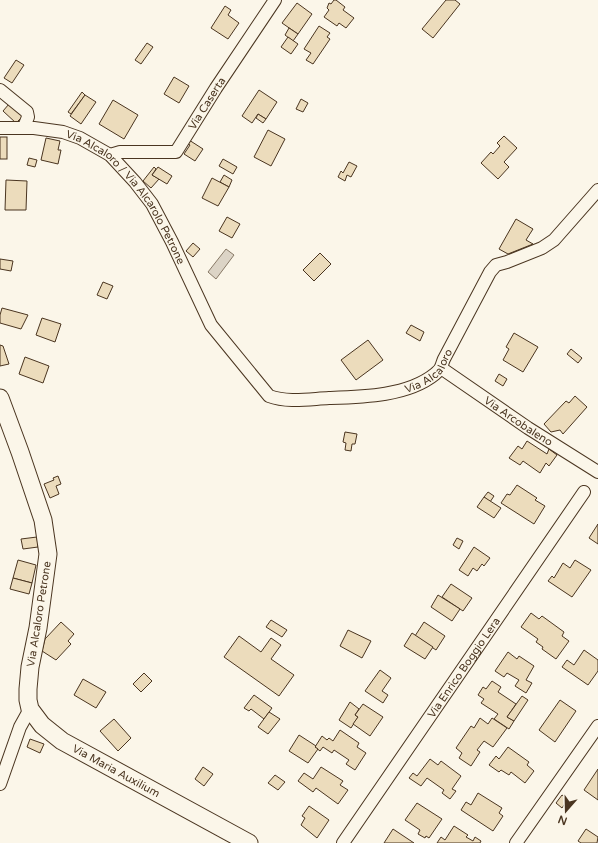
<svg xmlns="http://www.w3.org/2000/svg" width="598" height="843" font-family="'Varela Round',sans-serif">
<rect width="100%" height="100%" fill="#fbf6e9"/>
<!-- water -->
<polygon fill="#dcd4c6" stroke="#887966" points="226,249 234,255 216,279 208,272"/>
<!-- building -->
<g fill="#ecdcbc" stroke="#4a3520">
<polygon points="334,0 336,0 345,7 343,10 354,18 346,28 339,23 337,26 324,17 329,10 327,8 329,3 331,4"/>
<polygon points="446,0 455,0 460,4 433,38 422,29"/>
<polygon points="297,3 312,14 298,34 282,23"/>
<polygon points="225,6 231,10 228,15 239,23 228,39 211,28"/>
<polygon points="319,26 330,33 327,37 330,39 313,64 306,60 311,53 304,49"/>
<polygon points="289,28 298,34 293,41 285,35"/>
<polygon points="288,37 298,44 291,54 281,47"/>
<polygon points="147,43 153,47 141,64 135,60"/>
<polygon points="16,60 24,65 12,83 4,78"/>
<polygon points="174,77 189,86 179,103 164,94"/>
<polygon points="259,90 277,102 266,119 258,114 252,123 242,116"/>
<polygon points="82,92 85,95 71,114 68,112"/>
<polygon points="85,95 96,102 81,124 70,116"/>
<polygon points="301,99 308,103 303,112 296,109"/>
<polygon points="113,100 138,115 124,139 99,124"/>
<polygon points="9,104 23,116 16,123 3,111"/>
<polygon points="258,114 266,119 263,123 256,118"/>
<polygon points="268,130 285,139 271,166 254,157"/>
<polygon points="504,136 517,148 504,162 509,167 498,179 481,163 491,152 493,154 500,146 497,143"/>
<rect x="0" y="137" width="7" height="22"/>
<polygon points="46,138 60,141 58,150 61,150 58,164 41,160"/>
<polygon points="189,140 203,149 195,161 184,154 190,145 187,143"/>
<polygon points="29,158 37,160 35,167 27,165"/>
<polygon points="223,159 237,167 233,174 219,166"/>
<polygon points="349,162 357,166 351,177 347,175 345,181 338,177 341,171 343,173"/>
<polygon points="154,167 156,169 152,175 159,179 151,188 143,181"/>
<polygon points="158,167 172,176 167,184 152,175"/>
<polygon points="224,175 232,180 229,187 220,182"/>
<polygon points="212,178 229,187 218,206 202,198"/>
<polygon points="6,180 27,181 26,210 5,210"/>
<polygon points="227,217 240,224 232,238 219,231"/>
<polygon points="516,219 533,229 526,240 533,244 508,254 499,249"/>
<polygon points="193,243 200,249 193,257 186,251"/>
<polygon points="320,253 331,264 314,281 303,270"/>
<polygon points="0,259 13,261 11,271 0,269"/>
<polygon points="103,282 113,286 107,299 97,295"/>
<polygon points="2,308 28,315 21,329 0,323 0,315"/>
<polygon points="42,318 61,324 55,342 36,335"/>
<polygon points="411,325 424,332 420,341 406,333"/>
<polygon points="514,333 538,347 523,372 503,360 509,349 506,347"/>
<polygon points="368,340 383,360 356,380 341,360"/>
<polygon points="0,345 3,346 9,364 0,366"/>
<polygon points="571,349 582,358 578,363 567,354"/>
<polygon points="25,357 49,366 43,383 19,374"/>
<polygon points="499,374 507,379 503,386 495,381"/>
<polygon points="575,396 587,407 563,434 560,430 551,432 544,424 566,401 569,403"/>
<polygon points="345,432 357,434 355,444 352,444 351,451 345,450 346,443 343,442"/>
<polygon points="527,441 547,454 549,449 557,455 549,466 546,463 540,473 523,461 520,465 509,458 518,446 522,449"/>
<polygon points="58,476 61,484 56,486 59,494 50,498 44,484 54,480 53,478"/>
<polygon points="517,485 537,498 535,500 545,506 534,524 501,503 507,494 510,495"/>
<polygon points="488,492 494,496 490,502 484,497"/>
<polygon points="484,497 501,508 494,518 477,507"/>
<polygon points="598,524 598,544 589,538"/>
<polygon points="37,537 38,547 23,549 21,539"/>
<polygon points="457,538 463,541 459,549 453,545"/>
<polygon points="474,547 490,558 484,566 482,564 477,571 473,568 468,576 459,570"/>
<polygon points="18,560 36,565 32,583 13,578"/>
<polygon points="575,560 591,570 572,597 548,581 552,576 554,578 563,563 570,568"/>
<polygon points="13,578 32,583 29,594 10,589"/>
<polygon points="451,584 472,598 463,611 442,597"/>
<polygon points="438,595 460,609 452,621 431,607"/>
<polygon points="531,613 539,619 542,616 564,632 562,636 569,641 556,659 542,649 543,647 536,642 538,639 521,627"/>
<polygon points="271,620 287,630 282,637 266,627"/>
<polygon points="61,622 74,634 68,641 71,644 56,660 42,651 45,639"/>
<polygon points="424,622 445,636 436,650 415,636"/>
<polygon points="348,630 371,641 362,658 340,646"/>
<polygon points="412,633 433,647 425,659 404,646"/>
<polygon points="239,636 261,652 271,638 281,645 271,659 294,675 279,696 224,657"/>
<polygon points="584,650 598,660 598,671 588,685 562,667 567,660 574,665"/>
<polygon points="508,652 517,659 519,656 534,666 526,680 532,683 526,693 515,686 519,680 507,673 504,677 495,671"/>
<polygon points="380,670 391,678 382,691 388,695 383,703 365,691"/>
<polygon points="144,673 152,681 141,692 133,684"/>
<polygon points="83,679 106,692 96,708 74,695"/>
<polygon points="492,681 501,687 498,692 516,704 507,717 514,721 509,729 494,719 498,714 481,703 484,699 478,695 483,687 486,689"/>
<polygon points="254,695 272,708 264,719 251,709 249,711 244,708"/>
<polygon points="522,696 528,700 514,721 507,717"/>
<polygon points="560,700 576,711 555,742 539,730"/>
<polygon points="350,702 359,709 355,715 358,717 351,728 339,720"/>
<polygon points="363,704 383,717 370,736 353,724 358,717 355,715"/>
<polygon points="269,712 280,719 268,734 258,727"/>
<polygon points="480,718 488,724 492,718 507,728 493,747 484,741 477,750 480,752 471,766 459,758 462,753 456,748 471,726 474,728"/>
<polygon points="114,719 131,738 118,751 100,731"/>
<polygon points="340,730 359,743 357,747 366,753 355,770 346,764 349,760 334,750 332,753 323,747 320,751 315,747 322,736 327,740 329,738 333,741"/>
<polygon points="299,735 316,746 315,747 318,749 308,763 289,751"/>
<polygon points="30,739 44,744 40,753 27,747"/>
<polygon points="508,747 529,762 527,765 534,771 525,783 511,772 509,775 501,770 499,772 489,765 496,756 499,759"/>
<polygon points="430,759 438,765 441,761 461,776 452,789 456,791 450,799 442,793 444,790 427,778 421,786 409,778 413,773 417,776"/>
<polygon points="203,767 213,774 204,786 195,779"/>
<polygon points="321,767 343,781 340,785 348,790 338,804 316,788 313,792 298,781 304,773 313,779"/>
<polygon points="598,769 598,800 584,790"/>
<polygon points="275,775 285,782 278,790 268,783"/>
<polygon points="478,793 502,808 499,813 503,816 493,831 461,810 466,802 471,805"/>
<polygon points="562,795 568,799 562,808 556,803"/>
<polygon points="417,803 442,819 429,838 426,836 425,838 418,834 420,830 405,820"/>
<polygon points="309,806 329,820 317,838 301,825 305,818 302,816"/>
<polygon points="454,826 468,835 466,837 473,841 475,837 481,841 480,843 437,843 441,837 445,840"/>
<polygon points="393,829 414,843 384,843"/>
<polygon points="586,829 598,837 597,843 581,843 578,841"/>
</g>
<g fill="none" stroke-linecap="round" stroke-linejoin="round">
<!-- street casing -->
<g stroke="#4a3520" stroke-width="14">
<g id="street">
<polyline points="0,90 27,112 28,117 24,127"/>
<path id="s1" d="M 0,128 L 34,128 L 63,132 L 80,138 L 110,155 L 135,182 L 152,204 L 172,242 L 211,325 L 269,396 C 288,403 309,399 329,398 C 363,397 408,396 435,374 C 437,372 440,370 441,367 C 442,365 443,361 444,359 L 490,272 L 496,265 L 507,262 L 542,248 L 554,240 L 598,190"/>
<path id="s2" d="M 110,155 L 120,152 L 176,152 L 216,88 L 275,0"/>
<path id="s3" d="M 441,368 L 528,428 L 598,472"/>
<polyline points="0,784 20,727 30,709"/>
<path id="s4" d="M 343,843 L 584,492"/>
<polyline points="516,843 598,726"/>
</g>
</g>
<!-- secondary casing -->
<g stroke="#4a3520" stroke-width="19">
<g id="secondary">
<path id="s5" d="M 0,398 L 20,452 L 43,520 L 48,554 L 38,628 L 30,667 L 28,689 L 28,700 L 30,709 L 42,725 L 62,741 L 249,843"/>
</g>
</g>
<!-- street -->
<use href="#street" stroke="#fbf6e9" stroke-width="12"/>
<!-- secondary -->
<use href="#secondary" stroke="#fbf6e9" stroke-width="17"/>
</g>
<g text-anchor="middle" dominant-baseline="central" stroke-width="3" stroke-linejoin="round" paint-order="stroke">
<!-- street labels -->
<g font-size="11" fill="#4a3520" stroke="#fbf6e9">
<text stroke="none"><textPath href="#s2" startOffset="124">Via Caserta</textPath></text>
<text stroke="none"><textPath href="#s1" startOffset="157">Via Alcaloro / Via Alcarolo Petrone</textPath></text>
<text stroke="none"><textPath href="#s1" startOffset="575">Via Alcaloro</textPath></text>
<text stroke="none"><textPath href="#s3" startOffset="94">Via Arcobaleno</textPath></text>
<text transform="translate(39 614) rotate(-81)">Via Alcaloro Petrone</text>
<text stroke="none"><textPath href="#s4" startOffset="213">Via Enrico Boggio Lera</textPath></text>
<text stroke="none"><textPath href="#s5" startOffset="428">Via Maria Auxilium</textPath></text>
</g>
</g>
<!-- north arrow -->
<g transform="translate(566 811) rotate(200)" stroke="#fbf6e9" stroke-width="3" paint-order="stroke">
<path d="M0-3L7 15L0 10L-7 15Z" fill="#4a3520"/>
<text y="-6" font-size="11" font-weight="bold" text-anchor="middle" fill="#4a3520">N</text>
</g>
</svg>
